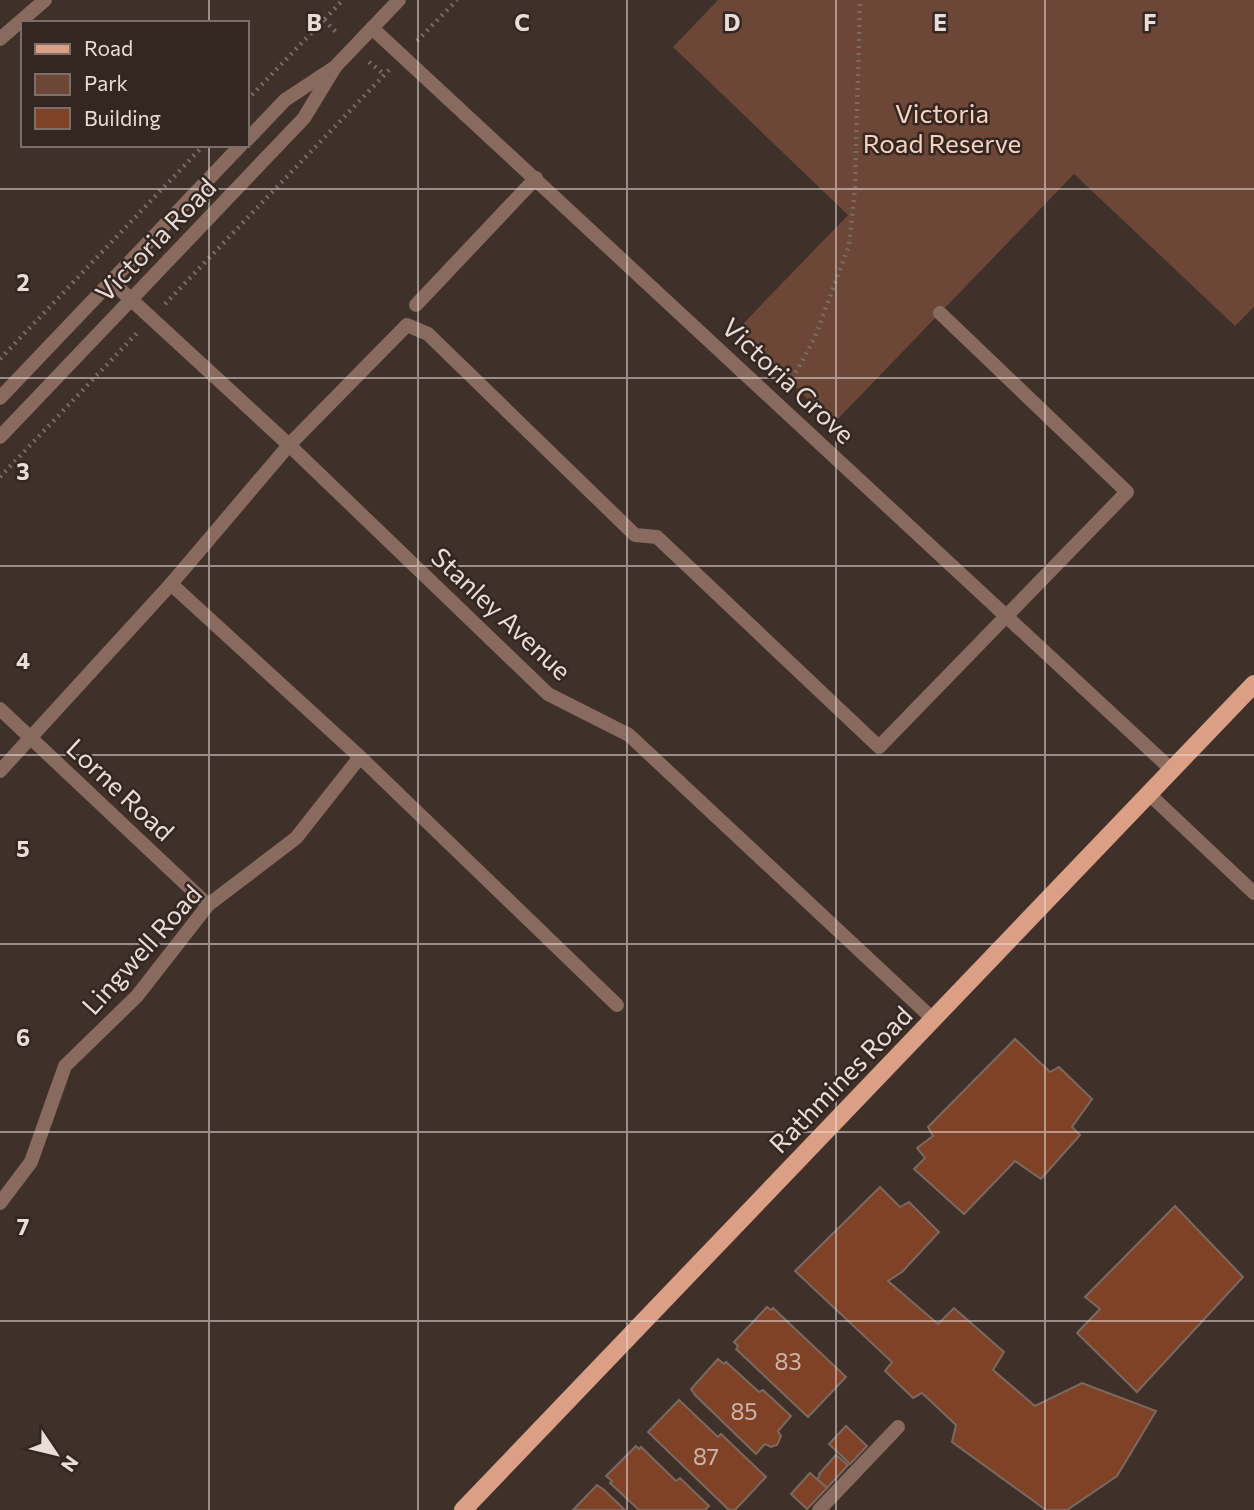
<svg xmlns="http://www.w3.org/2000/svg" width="1254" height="1510" font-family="Commissioner,sans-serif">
<rect width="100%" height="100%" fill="#3f3029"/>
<!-- green -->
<polygon fill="#6c4636" points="718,0 1254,0 1254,307 1235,326 1074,174 833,424 737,330 848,215 673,47"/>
<!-- building -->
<g fill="#804226" stroke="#7a6961" stroke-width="2">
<polygon points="1015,1039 1050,1072 1059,1067 1092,1099 1072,1127 1080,1135 1041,1179 1015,1161 964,1214 914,1169 925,1158 917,1148 933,1136 928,1127"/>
<polygon points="880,1187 900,1207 909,1202 939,1232 902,1272 888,1281 938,1324 954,1308 1004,1352 993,1370 1035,1406 1082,1383 1156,1411 1117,1476 1067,1510 1046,1510 952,1442 956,1425 922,1393 913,1398 885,1371 892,1362 795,1271"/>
<polygon points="1175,1206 1243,1277 1137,1392 1077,1333 1100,1309 1085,1297"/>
<polygon points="767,1307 771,1310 773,1308 846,1377 808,1417 736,1349 738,1346 734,1342"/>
<polygon points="718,1359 724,1364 726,1362 759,1392 763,1390 791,1416 778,1431 781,1436 777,1445 771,1447 765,1444 756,1454 695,1395 691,1389"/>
<polygon points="679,1400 718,1437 721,1434 766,1477 735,1510 729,1510 648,1432"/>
<polygon points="846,1426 867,1446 850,1464 829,1444"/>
<polygon points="636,1446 639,1449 641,1447 676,1481 680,1478 709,1506 705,1510 639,1510 610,1483 612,1481 606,1476"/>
<polygon points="836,1455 848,1465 827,1488 817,1479 820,1475 819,1474"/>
<polygon points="810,1473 827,1488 807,1509 791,1494"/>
<polygon points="597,1485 603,1489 625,1510 573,1510"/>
</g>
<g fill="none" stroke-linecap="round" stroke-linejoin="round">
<!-- path -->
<g stroke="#786b65" stroke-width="4.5" stroke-dasharray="2 5" stroke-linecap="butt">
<polyline points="324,20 337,33"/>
<polyline points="417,41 457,0"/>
<polyline points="369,62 385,75"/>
<polyline points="247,100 343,0"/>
<polyline points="165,304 389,70"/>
<polyline points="0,359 204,145"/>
<polyline points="789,385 815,337 849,245 855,188 860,0"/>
<polyline points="0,477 137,333"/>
</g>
<!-- service -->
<g stroke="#886a5e" stroke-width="14">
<polyline points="0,39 45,0"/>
<polyline points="416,305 536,178"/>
<polyline points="171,584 360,757 617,1005"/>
<polyline points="0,771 171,584 289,445 407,325 428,334 635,535 657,537 879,747 1127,492 940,313"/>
<polyline points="1149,794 1254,893"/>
<polyline points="819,1510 898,1427"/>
</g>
<!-- minor -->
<g stroke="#886a5e" stroke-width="14">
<polyline points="372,28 1172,770"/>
<polyline points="111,281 289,445 548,694 629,735 933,1019"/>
<polyline points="0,709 208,905"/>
<polyline points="0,1203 31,1162 65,1066 137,996 208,905 296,838 360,757"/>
</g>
<!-- tertiary -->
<g stroke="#886a5e" stroke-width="14">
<polyline points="247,140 285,100 335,67 399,0"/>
<polyline points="0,398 241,145"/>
<polyline points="0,437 304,118 335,67"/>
</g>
<!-- primary -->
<polyline stroke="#db9f85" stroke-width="18" points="463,1510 1254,684"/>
</g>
<!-- grid -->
<path fill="none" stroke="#e8ddd9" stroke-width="2" stroke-opacity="0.55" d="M 209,0 L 209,23M 418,0 L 418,1510M 627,0 L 627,1510M 836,0 L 836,1510M 1045,0 L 1045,1510M 209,145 L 209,1510M 0,189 L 1254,189M 0,378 L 1254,378M 0,566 L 1254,566M 0,755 L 1254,755M 0,944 L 1254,944M 0,1132 L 1254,1132M 0,1321 L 1254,1321"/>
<g text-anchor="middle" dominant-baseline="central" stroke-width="5" stroke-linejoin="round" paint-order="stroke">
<!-- number labels -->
<g font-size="23" fill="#ceb6ac">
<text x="788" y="1361">83</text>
<text x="744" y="1411">85</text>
<text x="706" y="1456">87</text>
</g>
<!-- park labels -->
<g font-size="26" fill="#f8d1c0" stroke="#342620">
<text x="942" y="112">Victoria<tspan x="942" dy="30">Road Reserve</tspan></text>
</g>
<!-- street labels -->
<g font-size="26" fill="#e8ddd9" stroke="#342620">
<text transform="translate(155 239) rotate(-46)">Victoria Road</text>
<text transform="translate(789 380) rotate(43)">Victoria Grove</text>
<text transform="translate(502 613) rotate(43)">Stanley Avenue</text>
<text transform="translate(121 789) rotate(43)">Lorne Road</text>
<text transform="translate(141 949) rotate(-48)">Lingwell Road</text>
<text transform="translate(840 1079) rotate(-46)">Rathmines Road</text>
</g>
</g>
<g font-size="23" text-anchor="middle" font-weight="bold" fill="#e8ddd9" stroke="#342620" stroke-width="5" stroke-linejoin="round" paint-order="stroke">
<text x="314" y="31">B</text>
<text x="522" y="31">C</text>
<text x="732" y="31">D</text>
<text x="940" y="31">E</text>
<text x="1150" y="31">F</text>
<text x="23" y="291">2</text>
<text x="23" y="480">3</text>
<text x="23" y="669">4</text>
<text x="23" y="857">5</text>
<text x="23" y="1046">6</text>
<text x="23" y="1235">7</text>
</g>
<!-- legend -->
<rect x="21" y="21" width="228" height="126" fill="#342620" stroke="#7c6f6a" stroke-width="2"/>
<rect x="35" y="44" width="35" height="10" fill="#db9f85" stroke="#7c6f6a" stroke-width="2"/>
<text x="84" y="56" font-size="21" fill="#e8ddd9">Road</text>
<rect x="35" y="74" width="35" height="21" fill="#6c4636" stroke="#7c6f6a" stroke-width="2"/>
<text x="84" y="91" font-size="21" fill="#e8ddd9">Park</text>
<rect x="35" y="108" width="35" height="21" fill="#804226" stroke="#7c6f6a" stroke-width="2"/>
<text x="84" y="126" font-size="21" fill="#e8ddd9">Building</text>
<!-- north arrow -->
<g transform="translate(56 1454) rotate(125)" stroke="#342620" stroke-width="5" paint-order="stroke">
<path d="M0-5L12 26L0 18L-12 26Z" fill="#e8ddd9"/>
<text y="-10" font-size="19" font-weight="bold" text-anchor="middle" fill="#e8ddd9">N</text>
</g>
</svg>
